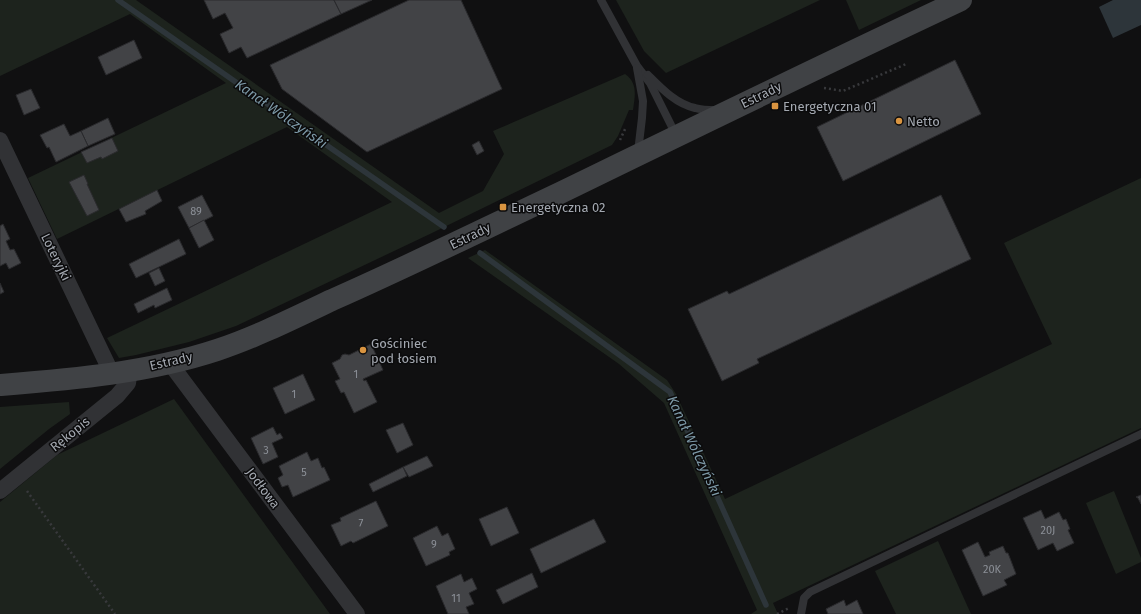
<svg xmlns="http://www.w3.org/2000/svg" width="1141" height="614" font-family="'Fira Sans',sans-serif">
<rect width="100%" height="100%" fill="#101011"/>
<!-- green -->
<g fill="#1d231d">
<path d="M 0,0 L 136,0 L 439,213 L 483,191 L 504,154 L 493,131 L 625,74 C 638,83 635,96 633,110 L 629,110 L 618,136 L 612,145 L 432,233 L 236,326 L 189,342 L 136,355 L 119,358 L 107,338 L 392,202 L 287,127 L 57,239 L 28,178 L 226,83 L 130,14 L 0,76 Z"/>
<polygon points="616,0 820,0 666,73 644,51"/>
<polygon points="846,0 921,0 859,30"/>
<polygon points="1141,178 1141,428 773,603 778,614 751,614 757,610 664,403 619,364 468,258 485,250 667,380 676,394 725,499 1052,344 1004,243"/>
<polygon points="174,399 330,614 0,614 0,502 57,455"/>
<polygon points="69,402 70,414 49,429 0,469 0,407"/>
<polygon points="1114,491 1141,558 1141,562 1116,574 1086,503"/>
<polygon points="938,541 971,614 896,614 875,571"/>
</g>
<!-- water -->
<polygon fill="#2d353a" points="1113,0 1141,0 1141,25 1113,38 1099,7"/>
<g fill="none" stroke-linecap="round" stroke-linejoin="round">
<!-- stream -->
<g stroke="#2d353a" stroke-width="5.5">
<polyline points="118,0 444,227"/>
<polyline points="480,253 670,392 766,605"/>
</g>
</g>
<!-- building -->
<g fill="#424346" stroke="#2a2a2d">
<polygon points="204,0 334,0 341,14 247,58 241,47 229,53 220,34 233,28 225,13 213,19"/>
<polygon points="334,0 372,0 341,14"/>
<polygon points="409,0 461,0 502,89 367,152 282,89 270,65"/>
<polygon points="134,40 142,58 106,75 98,57"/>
<polygon points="955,60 981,114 843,181 817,127"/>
<polygon points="31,89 40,108 24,115 16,95"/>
<polygon points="108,118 115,134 88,146 81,131"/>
<polygon points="64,124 70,136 81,131 88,146 56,162 49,147 47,148 40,135"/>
<polygon points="112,138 118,151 102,159 101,157 87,163 81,152"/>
<polygon points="479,141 484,151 477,155 472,145"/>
<polygon points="84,175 88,184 87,184 99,210 87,216 69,182"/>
<polygon points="157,190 162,201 145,211 146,214 126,222 119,209"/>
<polygon points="202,195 213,216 189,228 178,207"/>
<polygon points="941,195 971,259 757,359 759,363 722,381 688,309 727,291 729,294"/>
<polygon points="204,220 214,240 199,248 189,228"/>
<polygon points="3,224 10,239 6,241 10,250 14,249 21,263 9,269 6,263 0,266 0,226"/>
<polygon points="179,239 186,254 136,278 129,264"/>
<polygon points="159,268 165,281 155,286 149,273"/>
<polygon points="0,283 4,292 0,294"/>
<polygon points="167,288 172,300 155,308 154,305 138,313 134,304"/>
<polygon points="371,344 383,370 363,379 364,381 366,380 377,402 354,413 344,392 341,393 335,381 340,379 332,363 340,359 342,355 345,354 349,355"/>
<polygon points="303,374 315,400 285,414 273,388"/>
<polygon points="403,423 413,445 397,453 386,430"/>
<polygon points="273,427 277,435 280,433 283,438 272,443 278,457 263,464 251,438"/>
<polygon points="307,452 311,461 318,458 322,468 324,467 330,480 293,497 288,485 282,487 278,478 283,475 279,466"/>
<polygon points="427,456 433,466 409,477 403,467"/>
<polygon points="403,467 407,476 373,492 369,484"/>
<polygon points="1141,495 1141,504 1138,498 1136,497"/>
<polygon points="376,501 388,526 353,543 351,541 341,546 331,525 341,521 340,518"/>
<polygon points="507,507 519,533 491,546 479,519"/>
<polygon points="1041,510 1045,519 1059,512 1063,520 1066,519 1070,529 1068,530 1074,543 1057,551 1053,543 1038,550 1023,518"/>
<polygon points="594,519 606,542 541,573 530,549"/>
<polygon points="437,526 442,536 448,533 455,549 449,552 450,555 426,566 413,538"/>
<polygon points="978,542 985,557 990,555 989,552 1003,546 1006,553 1008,553 1016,574 1004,580 1007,585 983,596 962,550"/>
<polygon points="532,573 538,587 503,604 496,590"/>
<polygon points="461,574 464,582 472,578 477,589 469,593 474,604 466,607 469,614 448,614 436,586"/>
<polygon points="844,600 846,606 857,600 863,614 828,614 826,609"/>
</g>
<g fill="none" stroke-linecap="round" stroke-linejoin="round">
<!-- path -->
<g stroke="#38393c" stroke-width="2.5" stroke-dasharray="2 3" stroke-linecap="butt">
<polyline points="824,88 843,91 906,64"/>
<polyline points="620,140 626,127"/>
<polyline points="27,491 115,614"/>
<polyline points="777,614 789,608"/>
</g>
<!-- lane -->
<g stroke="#313235" stroke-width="8">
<polyline points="601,0 637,66 650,83 676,135"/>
<polyline points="637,68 643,101 642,118 638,152"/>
<path d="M 648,75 C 661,88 676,104 695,108 C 702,110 710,110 717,110"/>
<polyline points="801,614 804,598 810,592 1141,434"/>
</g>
<!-- street -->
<g stroke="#313235" stroke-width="16">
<polyline points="0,140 112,374"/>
<polyline points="169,362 357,614"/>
<polyline points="0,491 117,396 128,383 130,370"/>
</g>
<!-- secondary -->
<path stroke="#404245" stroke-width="22" d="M 0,385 C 73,379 147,373 217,350 C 256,337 294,318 332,300 C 409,266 484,229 560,193 C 693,128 827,63 961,0"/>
</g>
<!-- markers -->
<g fill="#d99440" stroke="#0b0b0c" stroke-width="1.5">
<rect x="771" y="102" width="8" height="8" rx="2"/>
<circle cx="899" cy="121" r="4"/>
<rect x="499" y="203" width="8" height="8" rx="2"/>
<circle cx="363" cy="350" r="4"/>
</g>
<g text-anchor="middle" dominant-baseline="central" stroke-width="3" stroke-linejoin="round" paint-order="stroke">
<!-- number labels -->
<g font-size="11" fill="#8b8f96">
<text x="196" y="211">89</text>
<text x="356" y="374">1</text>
<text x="294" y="394">1</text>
<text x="266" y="450">3</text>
<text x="304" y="472">5</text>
<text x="361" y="523">7</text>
<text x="1048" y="530">20J</text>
<text x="434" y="544">9</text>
<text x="992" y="569">20K</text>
<text x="456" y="598">11</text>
</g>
<!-- street labels -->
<g font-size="13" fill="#a3a8b0" stroke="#0b0b0c">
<text transform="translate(761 95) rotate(-26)">Estrady</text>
<text transform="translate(470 236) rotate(-26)">Estrady</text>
<text transform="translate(56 257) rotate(64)">Loteryjki</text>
<text transform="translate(171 361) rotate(-13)">Estrady</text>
<text transform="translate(70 434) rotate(-39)">Rękopis</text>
<text transform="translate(263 488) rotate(53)">Jodłowa</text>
</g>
<!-- poi labels -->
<g font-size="13" fill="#a3a8b0" stroke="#0b0b0c" text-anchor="start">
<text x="783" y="106">Energetyczna 01</text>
<text x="907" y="121">Netto</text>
<text x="511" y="207">Energetyczna 02</text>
<text x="371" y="343">Gościniec<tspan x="371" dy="15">pod łosiem</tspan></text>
</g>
<!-- water labels -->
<g font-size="14" font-style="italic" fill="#7d99a7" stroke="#0b0b0c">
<text transform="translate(281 114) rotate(35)">Kanał Wólczyński</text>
<text transform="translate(694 446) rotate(65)">Kanał Wólczyński</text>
</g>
</g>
</svg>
